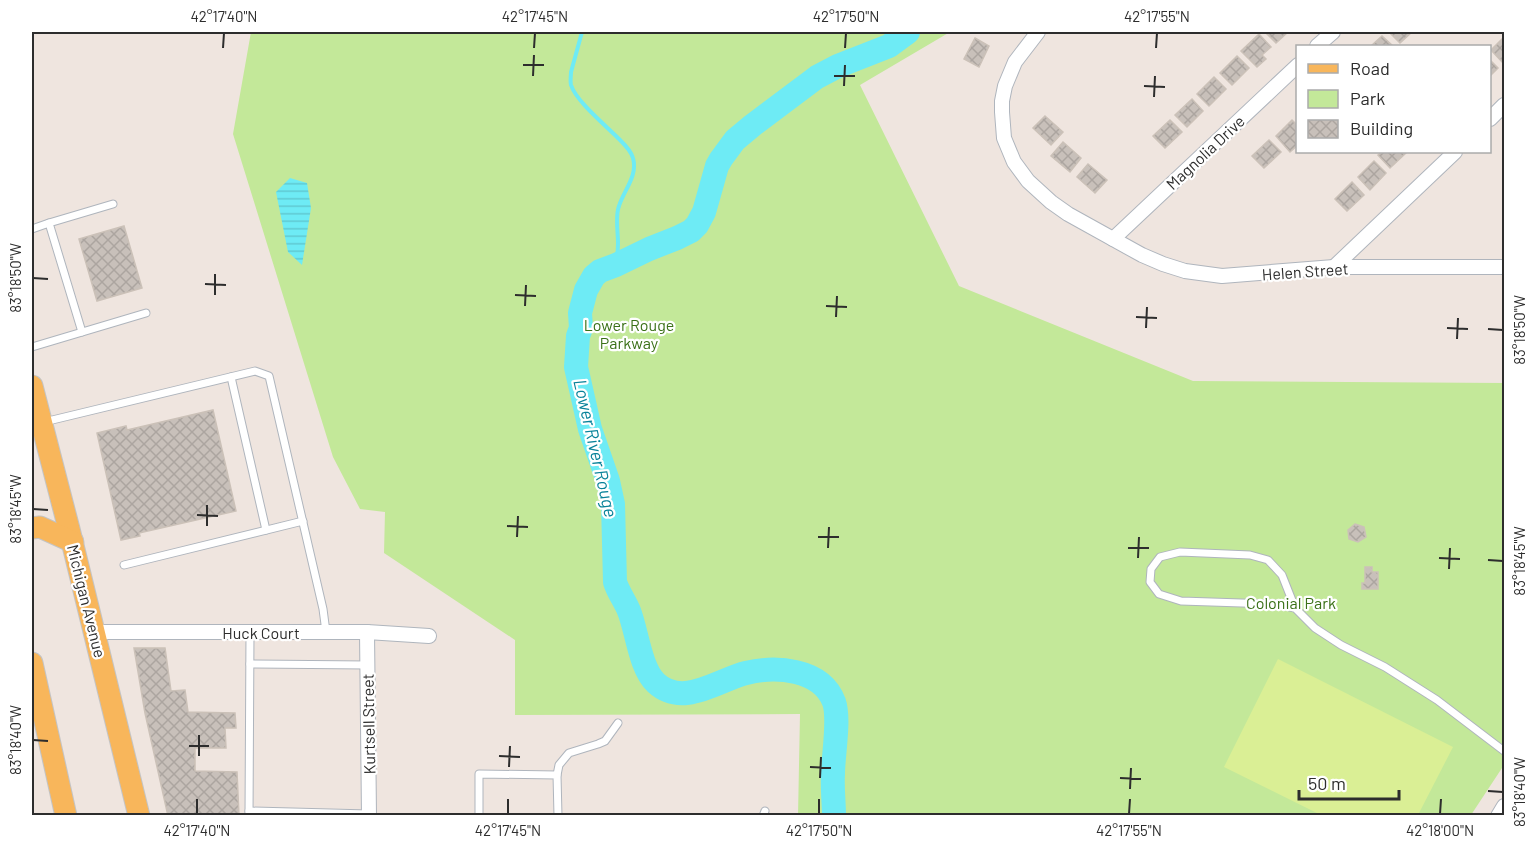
<svg xmlns="http://www.w3.org/2000/svg" width="1536" height="847" font-family="Barlow,sans-serif">
<defs>
<pattern id="water-rules" width="6" height="5" patternUnits="userSpaceOnUse" patternTransform="scale(1.5)"><rect width="6" height="5" fill="#6eebf5"/><path d="M0 2.5h6" fill="none" stroke="#60cad2"/></pattern>
<pattern id="building-cross-hatch" width="8" height="8" patternUnits="userSpaceOnUse" patternTransform="scale(1.5)"><rect width="8" height="8" fill="#c8c0ba"/><path d="M0 0l8 8M0 8l8-8" fill="none" stroke="#aca5a0"/></pattern>
</defs>
<rect width="100%" height="100%" fill="#efe5df"/>
<!-- park -->
<polygon fill="#c3e899" points="251,32 950,32 860,85 959,286 1193,381 1504,383 1504,764 1502,768 1471,815 798,816 800,714 515,715 515,640 384,553 385,512 360,509 333,457 233,134"/>
<!-- pitch -->
<polygon fill="#daef95" points="1278,659 1453,747 1418,815 1321,815 1224,767"/>
<!-- water -->
<polygon fill="url(#water-rules)" points="290,178 307,183 311,208 302,265 288,252 276,192"/>
<g fill="none" stroke-linecap="round" stroke-linejoin="round">
<!-- stream -->
<path stroke="#6eebf5" stroke-width="4" d="M 582,32 L 571,72 C 571,76 570,81 571,85 C 576,101 605,125 617,137 C 623,143 631,150 633,158 C 638,176 624,190 619,206 C 615,216 618,231 618,243 C 618,250 617,258 616,265"/>
<!-- river -->
<path stroke="#6eebf5" stroke-width="24" d="M 834,816 C 834,802 832,788 833,774 C 833,755 840,719 834,702 C 821,668 775,666 746,673 C 718,680 683,708 656,683 C 640,668 637,631 629,611 C 625,601 618,592 615,582 L 613,504 L 608,481 L 590,429 L 576,367 L 578,336 L 581,328 L 580,313 L 586,290 L 594,276 L 600,271 L 616,265 L 649,249 L 677,238 L 691,231 L 697,225 L 704,212 L 717,166 L 721,159 L 735,140 L 753,125 L 817,77 L 838,66 L 889,46 L 908,32"/>
</g>
<!-- building -->
<g fill="url(#building-cross-hatch)" stroke="#cbc1b8" stroke-width="1.5">
<polygon points="1265,32 1288,32 1276,43"/>
<polygon points="1389,32 1412,32 1400,43"/>
<polygon points="1259,34 1271,47 1262,55 1266,59 1257,67 1241,51"/>
<polygon points="1382,36 1393,46 1371,46"/>
<polygon points="1504,37 1504,62 1503,63 1491,50"/>
<polygon points="975,38 989,46 979,67 964,59"/>
<polygon points="1237,56 1249,68 1232,85 1220,73"/>
<polygon points="1490,60 1498,68 1490,76"/>
<polygon points="1214,77 1226,89 1209,106 1197,94"/>
<polygon points="1192,99 1203,111 1187,127 1175,115"/>
<polygon points="1045,116 1063,132 1051,145 1033,128"/>
<polygon points="1170,120 1182,132 1165,148 1153,136"/>
<polygon points="1292,120 1298,126 1298,145 1290,152 1276,136"/>
<polygon points="1269,140 1281,152 1264,168 1252,156"/>
<polygon points="1063,142 1081,158 1070,172 1051,156"/>
<polygon points="1382,152 1407,152 1390,168 1378,155"/>
<polygon points="1374,161 1386,173 1370,190 1358,177"/>
<polygon points="1088,164 1107,180 1095,193 1077,177"/>
<polygon points="1352,182 1364,195 1347,211 1335,199"/>
<polygon points="124,226 142,288 97,301 79,239"/>
<polygon points="213,410 236,511 139,533 140,536 121,540 97,433 126,426 127,430"/>
<polygon points="1355,524 1364,527 1366,537 1358,542 1349,539 1348,530"/>
<polygon points="1365,567 1372,567 1372,572 1378,572 1378,589 1362,589 1362,583 1365,583"/>
<polygon points="134,648 165,648 171,691 185,690 188,712 235,713 236,728 225,728 226,748 195,748 195,771 237,772 239,816 168,816 145,713"/>
</g>
<g fill="none" stroke-linecap="round" stroke-linejoin="round">
<!-- lane casing -->
<g stroke="#afb5bd" stroke-width="9">
<g id="lane">
<polyline points="32,229 49,223"/>
<polyline points="82,332 49,223 113,204"/>
<polyline points="32,347 146,313"/>
<polyline points="231,377 266,530"/>
<polyline points="44,422 255,371 269,376 323,609 326,632"/>
<polyline points="124,565 303,521"/>
<polyline points="1295,608 1275,604 1181,601 1159,594 1150,582 1151,569 1160,557 1180,552 1250,555 1268,560 1282,575 1295,608 1315,628 1341,645 1385,667 1437,700 1504,751"/>
<polyline points="250,664 367,665"/>
<polyline points="557,775 559,765 569,753 598,744 605,741 618,723"/>
<polyline points="249,811 369,814"/>
<polyline points="249,816 250,632"/>
<polyline points="479,816 479,774 557,775 558,816"/>
<polyline points="763,816 765,811"/>
</g>
</g>
<!-- street casing -->
<g stroke="#afb5bd" stroke-width="16">
<g id="street">
<polyline points="1038,32 1015,62 1005,86 1002,101 1002,112 1004,138 1014,162 1028,181 1051,202 1068,214 1142,255 1163,264 1185,271 1222,276 1334,267 1504,267"/>
<polyline points="1317,46 1333,32"/>
<polyline points="1490,119 1504,105"/>
<polyline points="1113,239 1298,65"/>
<polyline points="1334,267 1455,152"/>
<polyline points="94,632 367,632 429,636"/>
<polyline points="367,632 369,816"/>
<polyline points="1498,816 1504,806"/>
</g>
</g>
<!-- primary casing -->
<g stroke="#c4c4c4" stroke-width="23">
<g id="primary">
<polyline points="32,386 69,529 139,816"/>
<polyline points="32,528 40,527 73,542"/>
<polyline points="32,663 66,816"/>
</g>
</g>
<!-- lane -->
<use href="#lane" stroke="#fff" stroke-width="7"/>
<!-- street -->
<use href="#street" stroke="#fff" stroke-width="14"/>
<!-- primary -->
<use href="#primary" stroke="#f8b65b" stroke-width="21"/>
</g>
<!-- ticks -->
<path fill="none" stroke="#2d2d2d" stroke-width="2" d="M 223,48 L 224,33M 534,48 L 535,33M 845,48 L 846,33M 1156,48 L 1157,33M 523,65 L 544,65M 533,76 L 534,55M 834,76 L 855,76M 844,86 L 845,65M 1144,86 L 1165,87M 1154,97 L 1155,76M 33,278 L 48,279M 205,284 L 226,285M 215,295 L 215,274M 515,295 L 536,296M 525,306 L 526,285M 826,306 L 847,307M 836,317 L 837,296M 1136,317 L 1157,318M 1146,328 L 1147,307M 1447,328 L 1468,329M 1488,329 L 1503,330M 1457,339 L 1458,318M 33,509 L 48,510M 197,515 L 218,516M 207,526 L 207,505M 507,526 L 528,527M 517,537 L 518,516M 818,537 L 839,537M 828,548 L 829,527M 1128,548 L 1149,548M 1138,558 L 1139,537M 1439,558 L 1460,559M 1488,560 L 1503,561M 1449,569 L 1450,548M 33,740 L 48,741M 189,746 L 209,746M 199,756 L 199,735M 499,756 L 520,757M 509,767 L 510,746M 810,767 L 831,768M 820,778 L 821,757M 1120,778 L 1141,779M 1130,789 L 1131,768M 1488,791 L 1503,792M 197,814 L 197,799M 508,814 L 508,799M 819,814 L 819,799M 1129,814 L 1130,799M 1440,814 L 1441,799"/>
<g text-anchor="middle" dominant-baseline="central" stroke-width="4.5" stroke-linejoin="round" paint-order="stroke">
<!-- street labels -->
<g font-size="16" fill="#2d2d2d" stroke="#fff">
<text transform="translate(1205 152) rotate(-43)">Magnolia Drive</text>
<text transform="translate(1305 271) rotate(-4)">Helen Street</text>
<text transform="translate(87 601) rotate(76)">Michigan Avenue</text>
<text x="261" y="632">Huck Court</text>
<text transform="translate(368 724) rotate(-91)">Kurtsell Street</text>
</g>
<!-- park labels -->
<g font-size="16" fill="#3a7017" stroke="#fff">
<text x="629" y="324">Lower Rouge<tspan x="629" dy="18">Parkway</tspan></text>
<text x="1291" y="602">Colonial Park</text>
</g>
<!-- water labels -->
<g font-size="18" font-style="italic" fill="#088299" stroke="#fff">
<text transform="translate(596 448) rotate(77)">Lower River Rouge</text>
</g>
</g>
<!-- border -->
<rect width="1536" height="847" fill="none" stroke="#ffffff" stroke-width="66"/>
<!-- legend -->
<rect x="1296" y="45" width="195" height="108" fill="#ffffff" stroke="#ababab" stroke-width="1.5"/>
<rect x="1308" y="64" width="30" height="9" fill="#f8b65b" stroke="#ababab" stroke-width="1.5"/>
<text x="1350" y="75" font-size="18" fill="#2d2d2d">Road</text>
<rect x="1308" y="90" width="30" height="18" fill="#c3e899" stroke="#ababab" stroke-width="1.5"/>
<text x="1350" y="105" font-size="18" fill="#2d2d2d">Park</text>
<rect x="1308" y="120" width="30" height="18" fill="url(#building-cross-hatch)" stroke="#ababab" stroke-width="1.5"/>
<text x="1350" y="135" font-size="18" fill="#2d2d2d">Building</text>
<!-- scale -->
<path d="M1299 790v9h100v-9" fill="none" stroke="#2d2d2d" stroke-width="3"/>
<text x="1308" y="790" font-size="18" fill="#2d2d2d" stroke="#ffffff" stroke-width="4.5" paint-order="stroke">50 m</text>
<rect x="33" y="33" width="1470" height="781" fill="none" stroke="#2d2d2d" stroke-width="2"/>
<g font-size="15" text-anchor="middle" fill="#2d2d2d">
<text x="224" y="22">42°17'40"N</text>
<text x="535" y="22">42°17'45"N</text>
<text x="846" y="22">42°17'50"N</text>
<text x="1157" y="22">42°17'55"N</text>
<text transform="translate(16 278) rotate(-90)" y="5">83°18'50"W</text>
<text transform="translate(1520 330) rotate(-90)" y="5">83°18'50"W</text>
<text transform="translate(16 509) rotate(-90)" y="5">83°18'45"W</text>
<text transform="translate(1520 561) rotate(-90)" y="5">83°18'45"W</text>
<text transform="translate(16 740) rotate(-90)" y="5">83°18'40"W</text>
<text transform="translate(1520 792) rotate(-90)" y="5">83°18'40"W</text>
<text x="197" y="836">42°17'40"N</text>
<text x="508" y="836">42°17'45"N</text>
<text x="819" y="836">42°17'50"N</text>
<text x="1129" y="836">42°17'55"N</text>
<text x="1440" y="836">42°18'00"N</text>
</g>
</svg>
